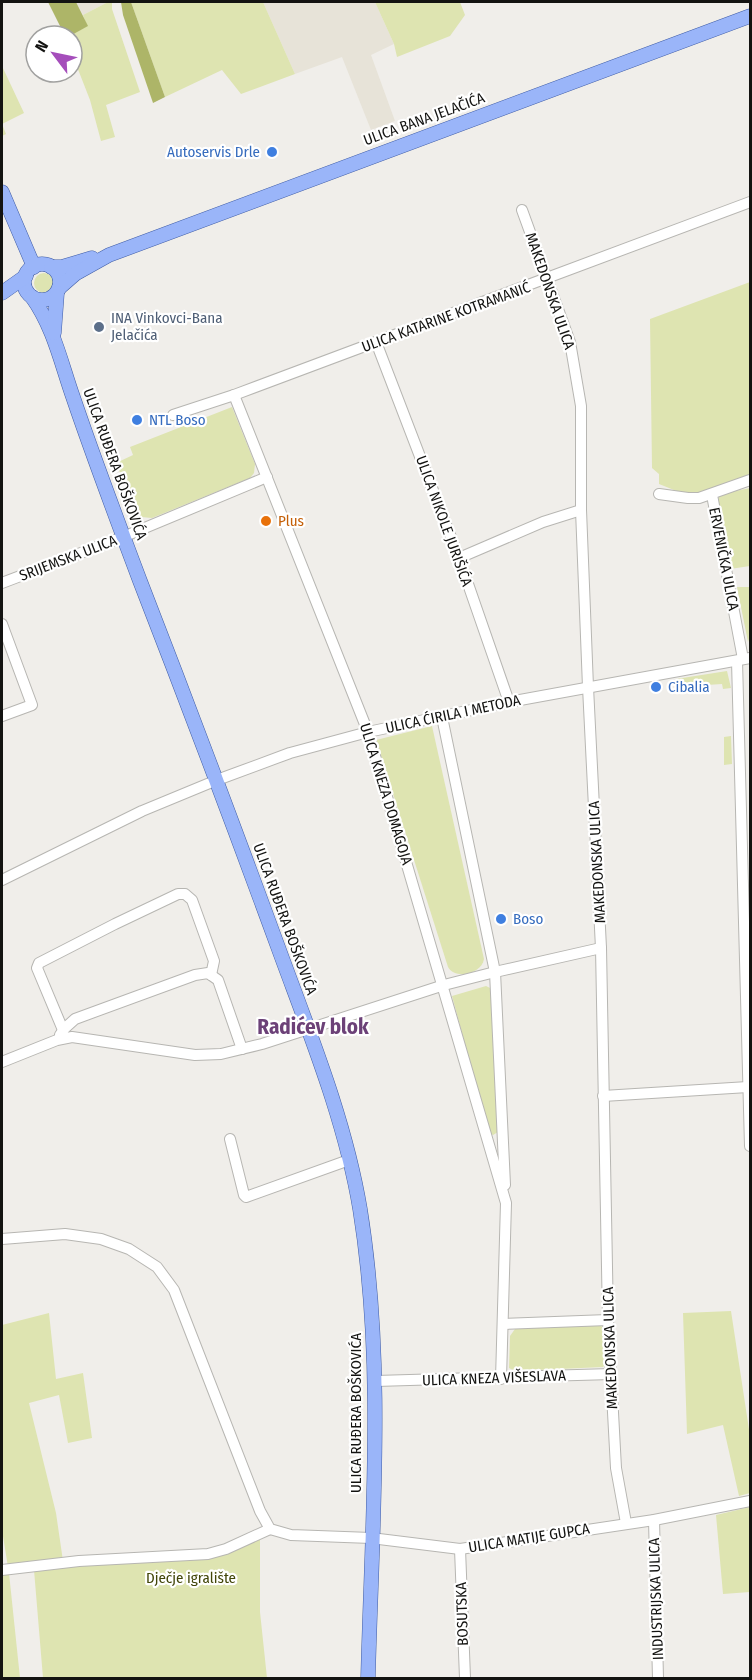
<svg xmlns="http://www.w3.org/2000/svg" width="752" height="1680" font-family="'Fira Sans Condensed',sans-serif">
<rect width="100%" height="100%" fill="#f0eeea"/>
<!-- built -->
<g fill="#e7e3d8">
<polygon points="76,2 108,2 83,15"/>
<polygon points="263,2 375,2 394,44 371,55 395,121 371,130 342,57 295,74"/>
</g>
<!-- green -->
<g fill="#dee4b1">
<polygon points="108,2 112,2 112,9 140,92 106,105 115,137 101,141 90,100 72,54 72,36 70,36 87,26 83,15"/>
<polygon points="131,2 263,2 295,74 241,94 222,70 165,97"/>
<polygon points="375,2 460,2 465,15 450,36 397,57 394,44"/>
<polygon points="2,66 24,113 2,124 6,134 2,136"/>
<circle cx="44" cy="283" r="10"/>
<polygon points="750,282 750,477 706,493 684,494 659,484 659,474 652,468 650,319"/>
<polygon points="232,407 255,464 254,473 250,478 152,518 141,517 137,514 116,463 133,455 130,447"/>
<polygon points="750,488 750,566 730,569 728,554 730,551 726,548 717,500 721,494"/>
<polygon points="737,587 750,587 750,636 748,642"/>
<polygon points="727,671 731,688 723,689 722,684 676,687 676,679"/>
<path d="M 432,726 L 484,959 C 482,974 455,980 448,967 L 376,740 Z"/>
<polygon points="731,736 732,764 724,765 724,737"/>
<polygon points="486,986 492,989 498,1132 493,1135 489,1133 452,996"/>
<polygon points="731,1311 750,1436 750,1493 739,1496 723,1425 687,1434 683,1313"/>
<polygon points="49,1313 56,1379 83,1373 92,1438 68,1443 59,1395 29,1403 56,1513 63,1561 8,1567 2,1530 2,1325"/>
<polygon points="600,1325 604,1328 607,1363 603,1367 515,1371 509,1368 510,1336 515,1329"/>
<polygon points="750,1507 750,1592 723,1594 716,1515"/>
<polygon points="260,1537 260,1612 267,1678 43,1678 34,1570 71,1566 173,1560"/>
<polygon points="2,1573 9,1573 20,1678 2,1678"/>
</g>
<!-- forest -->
<g fill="#adb568">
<polygon points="48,2 76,2 88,26 70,36 65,36"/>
<polygon points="121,2 131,2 165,97 153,103 123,15"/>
</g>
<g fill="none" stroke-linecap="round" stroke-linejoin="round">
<!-- minor casing -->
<g stroke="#b7b6b2" stroke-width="12">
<g id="minor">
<polyline points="522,210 570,342 581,406 581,510 588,687 601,948 608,1320 616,1468 626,1523"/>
<polyline points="376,342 459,558 509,702"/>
<polyline points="234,395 368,732 506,1203 501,1379"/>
<polyline points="173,415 234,395 750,202"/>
<polyline points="659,494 688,498 699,498 750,480"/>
<polyline points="712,495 743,659"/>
<polyline points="459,558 543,522 581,510"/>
<polyline points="2,583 123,537 267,477"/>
<polyline points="2,624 32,705 2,716"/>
<polyline points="737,661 750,1146"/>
<polyline points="442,717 495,972 505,1185"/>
<polyline points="2,880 142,811 217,780 290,753 368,732 509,702 750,658"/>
<polyline points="63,1030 37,968 39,963 115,924 178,894 185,894 192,900 214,961 211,975"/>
<polyline points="60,1035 65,1028 75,1019 195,975 208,973 218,980 242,1049"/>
<polyline points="2,1062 57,1040 72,1037 195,1055 221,1054 262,1044 444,985 495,972 601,948"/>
<polyline points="603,1096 748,1087"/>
<polyline points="230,1139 244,1195 246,1197 349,1160"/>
<polyline points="2,1239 65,1234 101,1239 129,1249 157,1267 174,1290 260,1511 270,1529 291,1535 371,1538 460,1549 654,1520 750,1501"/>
<polyline points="503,1324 608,1320"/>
<polyline points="376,1381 612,1374"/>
<polyline points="654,1520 658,1678"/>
<polyline points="460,1549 465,1678"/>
<polyline points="2,1570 79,1561 208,1554 226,1549 270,1529"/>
</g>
</g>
<!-- major casing -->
<g stroke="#3f5ca5" stroke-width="15">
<g id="major">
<polyline points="2,192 34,267"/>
<circle cx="42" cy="282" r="18"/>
<polyline points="51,267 62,267 92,258"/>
<polyline points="59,288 75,274 109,255 750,16"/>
<polyline points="2,293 26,276"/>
<path d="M 32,297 C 54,328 61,363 73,397 C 94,459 117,520 140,581 C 187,702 233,824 278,947 C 309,1032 345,1119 360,1209 C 385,1364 372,1522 368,1678"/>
<polyline points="54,333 57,293"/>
</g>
</g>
<!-- minor -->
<use href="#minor" stroke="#fff" stroke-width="10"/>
<!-- major -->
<use href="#major" stroke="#9ab5f9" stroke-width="14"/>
</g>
<!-- markers -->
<g fill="#3f7fe0" stroke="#fff" stroke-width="2">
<circle cx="272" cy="152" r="6"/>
<circle cx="137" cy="420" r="6"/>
<circle cx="656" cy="687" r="6"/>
<circle cx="501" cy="919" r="6"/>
</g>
<circle fill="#5c6f8a" stroke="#fff" stroke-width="2" cx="99" cy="327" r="6"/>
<circle fill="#e8710a" stroke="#fff" stroke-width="2" cx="266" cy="521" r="6"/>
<g text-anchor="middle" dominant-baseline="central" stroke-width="4.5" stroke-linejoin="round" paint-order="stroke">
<!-- street labels -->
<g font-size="15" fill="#131311" stroke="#fff">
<text transform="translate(424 119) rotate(-20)">ULICA BANA JELAČIĆA</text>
<text transform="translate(550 291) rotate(71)">MAKEDONSKA ULICA</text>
<text transform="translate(446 317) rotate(-20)">ULICA KATARINE KOTRAMANIĆ</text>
<text transform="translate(115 464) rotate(70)">ULICA RUĐERA BOŠKOVIĆA</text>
<text transform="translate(444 521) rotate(70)">ULICA NIKOLE JURIŠIĆA</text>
<text transform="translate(68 558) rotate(-21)">SRIJEMSKA ULICA</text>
<text transform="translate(724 559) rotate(79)">ERVENIČKA ULICA</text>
<text transform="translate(453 714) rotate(-12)">ULICA ĆIRILA I METODA</text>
<text transform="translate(386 794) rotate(73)">ULICA KNEZA DOMAGOJA</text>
<text transform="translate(597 862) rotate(-93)">MAKEDONSKA ULICA</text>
<text transform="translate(285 919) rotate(70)">ULICA RUĐERA BOŠKOVIĆA</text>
<text transform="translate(610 1348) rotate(-92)">MAKEDONSKA ULICA</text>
<text transform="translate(494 1378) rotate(-2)">ULICA KNEZA VIŠESLAVA</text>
<text transform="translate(356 1413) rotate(-90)">ULICA RUĐERA BOŠKOVIĆA</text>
<text transform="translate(529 1538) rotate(-9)">ULICA MATIJE GUPCA</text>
<text transform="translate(656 1599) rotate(-92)">INDUSTRIJSKA ULICA</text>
<text transform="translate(462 1614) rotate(-92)">BOSUTSKA</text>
</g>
<!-- shop labels -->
<g font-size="15" fill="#366cbe" stroke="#fff" text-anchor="start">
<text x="260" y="152" text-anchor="end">Autoservis Drle</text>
<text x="149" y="420">NTL Boso</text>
<text x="668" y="687">Cibalia</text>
<text x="513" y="919">Boso</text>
</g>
<!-- service labels -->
<g font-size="15" fill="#4e5e75" stroke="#fff" text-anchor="start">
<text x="111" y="318">INA Vinkovci-Bana<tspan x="111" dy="17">Jelačića</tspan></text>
</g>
<!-- food labels -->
<g font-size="15" fill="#c56008" stroke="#fff" text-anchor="start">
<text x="278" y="521">Plus</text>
</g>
<!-- park labels -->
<g font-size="15" fill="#414508" stroke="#fff">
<text x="191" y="1578">Dječje igralište</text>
</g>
<!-- district labels -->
<g font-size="21" font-weight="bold" fill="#6c4178" stroke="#fff">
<text x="313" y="1027">Radićev blok</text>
</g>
</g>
<!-- border -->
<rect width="752" height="1680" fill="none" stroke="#131311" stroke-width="6"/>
<!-- north arrow -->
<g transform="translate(54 54) rotate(302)"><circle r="28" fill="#ffffff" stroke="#a1a1a0" stroke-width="1.5"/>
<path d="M0-4.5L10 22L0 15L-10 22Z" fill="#a54ebb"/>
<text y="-9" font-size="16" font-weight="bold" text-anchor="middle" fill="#131311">N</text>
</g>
</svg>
